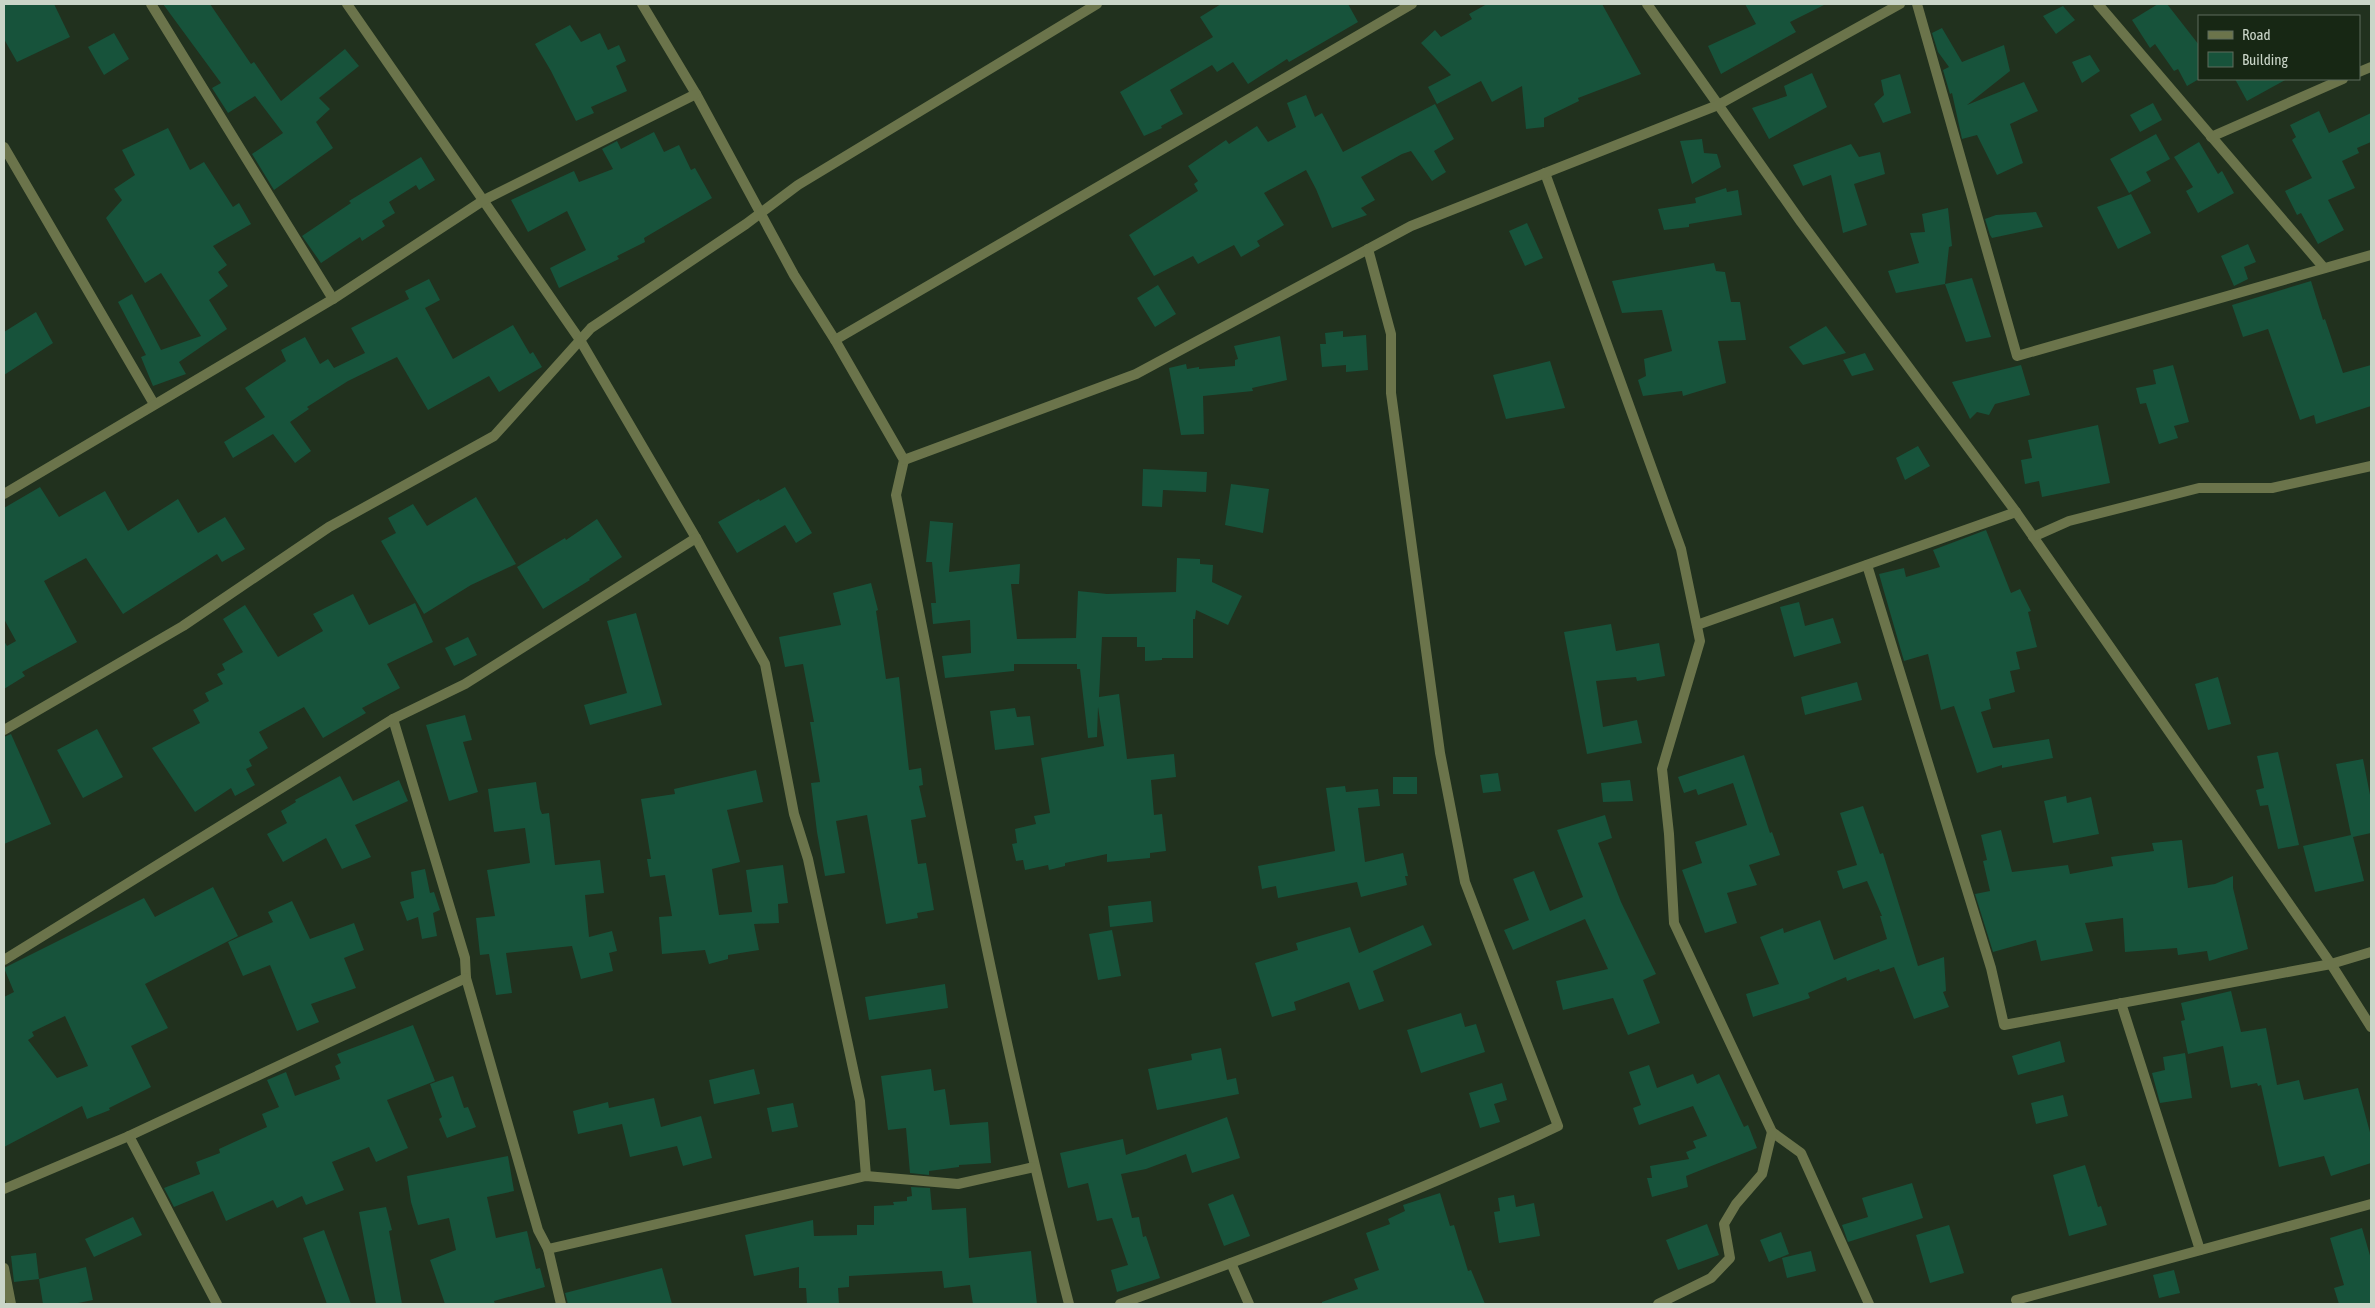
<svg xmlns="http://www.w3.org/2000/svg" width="2375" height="1308" font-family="'Asap Condensed',sans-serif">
<rect width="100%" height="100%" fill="#21311e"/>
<!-- building -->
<g fill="#17533b" fill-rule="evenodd">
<polygon points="4,4 54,4 70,37 17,62 4,39"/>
<polygon points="163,4 210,4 251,64 254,62 281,101 345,49 359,66 319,98 330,109 316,122 333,148 274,190 252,154 283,133 255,96 228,113 212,88 221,83"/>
<polygon points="1221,4 1348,4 1358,22 1289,62 1287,59 1248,84 1233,62 1217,72 1212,65 1170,90 1183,114 1161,126 1162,128 1144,136 1120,92 1213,37 1200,17"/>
<polygon points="1487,4 1602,4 1641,74 1578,98 1579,101 1544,118 1544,127 1526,129 1522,86 1492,102 1481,81 1437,104 1428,87 1451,75 1421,43 1435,30 1441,37 1472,19 1469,14"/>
<polygon points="1745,4 1826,4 1790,22 1796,32 1721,74 1708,46 1756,24"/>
<polygon points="2158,4 2167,4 2199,45 2199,79 2187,86 2178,69 2174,71 2155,44 2150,48 2132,20"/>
<polygon points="2063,6 2075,20 2056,34 2043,16"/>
<polygon points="570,25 581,42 600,33 608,50 619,45 626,61 616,66 627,91 591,107 594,113 576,121 551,71 535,44"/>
<polygon points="1942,28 1962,62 2004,45 2010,71 1967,105 2024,82 2038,111 2010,124 2023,163 1997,175 1977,135 1962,139 1952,93 1950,94 1943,70 1949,67 1938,52 1932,33"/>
<polygon points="114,33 129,59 104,75 88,47"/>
<polygon points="2090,55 2100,71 2082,83 2072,62"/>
<polygon points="1812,73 1827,107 1769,139 1752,108 1787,96 1784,86"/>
<polygon points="1900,74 1911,113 1883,123 1874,104 1884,95 1881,80"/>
<polygon points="2235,79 2287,79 2247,101"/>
<polygon points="1306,95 1315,117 1322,113 1343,152 1435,104 1454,139 1434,151 1446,172 1432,181 1411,151 1402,154 1361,177 1375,200 1361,208 1367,215 1332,228 1316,189 1306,170 1264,193 1284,225 1257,241 1260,246 1241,257 1234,245 1198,264 1193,256 1154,276 1129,235 1198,191 1194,184 1198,181 1188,166 1226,140 1229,144 1257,126 1268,142 1296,127 1287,103"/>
<polygon points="2153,103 2162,120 2140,132 2130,115"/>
<polygon points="2319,111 2329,133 2371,113 2371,142 2357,148 2359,153 2342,161 2355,188 2328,200 2344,230 2318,244 2301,213 2297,215 2285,191 2312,178 2292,140 2296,137 2290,125"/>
<polygon points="168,128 190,170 204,162 233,207 239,203 251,224 213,246 227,265 218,272 228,286 209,300 227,329 179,362 186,374 153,386 141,357 146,355 118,302 132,294 161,350 201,336 161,273 145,283 106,218 122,200 114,189 135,175 122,150"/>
<polygon points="654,132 664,152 679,145 691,170 695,168 712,198 644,238 645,242 617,256 619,259 559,288 550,268 586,250 567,211 528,232 511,200 574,171 579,182 613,169 602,149 617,141 621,149"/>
<polygon points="2156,134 2170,159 2146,172 2151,181 2129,193 2110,159"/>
<polygon points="1702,139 1704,153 1717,154 1721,167 1692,184 1680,141"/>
<polygon points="2199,142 2218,174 2222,171 2234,193 2198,213 2186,191 2193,187 2174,157"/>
<polygon points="1851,144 1859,157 1880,152 1885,174 1854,184 1867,225 1843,233 1831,175 1803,186 1793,165"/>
<polygon points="421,157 435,180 419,190 416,185 389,202 395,213 382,221 385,226 362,241 360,237 321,263 302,236 351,203 349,201"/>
<polygon points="1726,188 1727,192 1738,190 1742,215 1689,224 1689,227 1664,230 1658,209 1696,203 1695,198"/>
<polygon points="2131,194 2151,233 2118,249 2097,207"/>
<polygon points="1948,208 1952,246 1949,247 1945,284 1896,293 1888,271 1919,263 1910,233 1925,232 1922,214"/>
<polygon points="2036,212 2043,227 1992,238 1990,235 1985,219 1996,215"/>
<polygon points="1527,223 1543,258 1525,266 1509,231"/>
<polygon points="2248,244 2256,262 2244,267 2248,279 2234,286 2221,256"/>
<polygon points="1714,263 1716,271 1725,272 1731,302 1740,302 1746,340 1718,341 1726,383 1683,396 1682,391 1643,396 1638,380 1646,376 1644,359 1672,351 1662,310 1622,313 1612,281"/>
<polygon points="1972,278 1991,337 1966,342 1945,284"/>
<polygon points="429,279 440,300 425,308 453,359 513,325 530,354 533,352 542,367 499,392 489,376 428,410 397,357 348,381 307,407 309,409 290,422 311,451 295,463 273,434 233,458 224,442 265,417 245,388 286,361 281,350 305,337 320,364 328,359 334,368 365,353 351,328 409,299 405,291"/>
<polygon points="2311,281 2323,320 2325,319 2343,373 2371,365 2371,406 2316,424 2314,415 2300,420 2268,329 2243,337 2232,305"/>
<polygon points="1158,285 1176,314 1155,327 1137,298"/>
<polygon points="36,312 53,343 4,375 4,332"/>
<polygon points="1826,326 1846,353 1803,365 1789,347"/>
<polygon points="1343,331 1343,337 1366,335 1368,370 1346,372 1346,365 1322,367 1320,344 1326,344 1325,333"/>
<polygon points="1280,336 1287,380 1252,388 1253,391 1203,396 1204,434 1181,435 1169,368 1186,364 1187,369 1199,367 1199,369 1235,366 1235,360 1238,359 1234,346"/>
<polygon points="1865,353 1874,370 1852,376 1843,360"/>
<polygon points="1550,361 1565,408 1506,419 1493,375"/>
<polygon points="2021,365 2030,395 1995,404 1989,415 1977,412 1970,419 1952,382"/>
<polygon points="2173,365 2189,422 2174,426 2178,438 2159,444 2146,403 2140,404 2136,388 2156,384 2153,370"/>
<polygon points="2098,425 2110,483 2042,497 2039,481 2025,484 2021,460 2032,458 2028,440"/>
<polygon points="1918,446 1930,466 1905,480 1896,458"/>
<polygon points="1143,469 1207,472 1206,492 1163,490 1162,507 1142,506"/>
<polygon points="1231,484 1269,489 1263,533 1225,525"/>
<polygon points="40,487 59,517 105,491 128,531 178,499 198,533 225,517 245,549 222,562 217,554 123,614 86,558 44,581 77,642 22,672 25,676 4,689 4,641 7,646 16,641 4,619 4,508"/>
<polygon points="785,487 812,533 796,543 785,525 737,553 718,522 759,499 760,501"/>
<polygon points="476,497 516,564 471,585 424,614 381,541 396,533 388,518 413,504 427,526"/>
<polygon points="597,519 622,557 589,579 590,580 543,609 517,567 565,538 566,540"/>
<polygon points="930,521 953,523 949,572 1020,564 1019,584 1011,584 1017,639 1076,638 1078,591 1107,594 1176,592 1177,558 1200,559 1200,564 1213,565 1212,582 1242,596 1228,625 1196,610 1195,619 1193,619 1193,658 1162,658 1162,660 1145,661 1145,647 1137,647 1137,637 1102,637 1099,697 1119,694 1127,759 1174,754 1176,777 1151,780 1154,815 1162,814 1166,851 1150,853 1150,858 1107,862 1107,854 1065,863 1065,866 1049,870 1048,865 1025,870 1023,860 1016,861 1012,844 1017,843 1015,829 1036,824 1034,816 1050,813 1041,758 1104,746 1098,707 1097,737 1088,738 1080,669 1077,669 1077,664 1014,664 1014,671 945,678 942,656 971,653 970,620 933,624 931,603 936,603 932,562 926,562"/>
<polygon points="1986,530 2011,593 2020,589 2031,611 2028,612 2037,647 2016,652 2020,669 2010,671 2015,692 1989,699 1991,709 1981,712 1993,748 2049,739 2053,758 2002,768 2002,765 1977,773 1954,706 1941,710 1928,654 1904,661 1879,574 1904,568 1906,577 1940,567 1933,550"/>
<polygon points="871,583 878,610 876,611 886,679 899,677 909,770 921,768 923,785 919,786 926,817 911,820 918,864 926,863 934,910 917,913 918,918 886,924 867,815 836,821 845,873 825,876 817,832 811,783 820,782 810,722 814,722 803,664 785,667 779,637 841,625 833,593"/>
<polygon points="353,594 369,625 415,603 433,642 387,664 400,688 362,708 366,713 323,738 304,707 259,732 268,748 249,760 252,766 246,769 255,785 235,796 231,788 195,812 152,748 200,723 193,710 209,701 205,693 223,684 217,674 225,670 222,664 243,652 223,619 245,605 278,657 323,631 313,614"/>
<polygon points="1799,602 1805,626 1833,618 1841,643 1794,657 1780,607"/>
<polygon points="636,613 662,705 590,725 584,705 627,693 607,621"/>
<polygon points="1611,624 1616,651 1659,643 1665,676 1637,681 1636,677 1596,681 1603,727 1637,720 1642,743 1587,754 1564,632"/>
<polygon points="468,637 477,655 454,666 445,648"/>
<polygon points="2218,677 2231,724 2208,730 2195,684"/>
<polygon points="1857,682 1862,700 1805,715 1801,697"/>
<polygon points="1015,708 1017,717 1030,716 1034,745 995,750 990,711"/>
<polygon points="465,715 472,740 463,742 478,792 449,801 426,725"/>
<polygon points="97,729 123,777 83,798 57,750"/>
<polygon points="11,734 51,824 4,844 4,737"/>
<polygon points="2278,752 2299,845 2278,849 2268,805 2260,806 2256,790 2264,788 2257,756"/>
<polygon points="1744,755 1770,833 1772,832 1780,855 1749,865 1757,885 1727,893 1737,923 1705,933 1682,870 1702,863 1695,842 1747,825 1733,783 1698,795 1696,789 1684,793 1678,777"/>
<polygon points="2363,759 2371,800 2371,833 2353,837 2364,881 2315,892 2303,846 2351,835 2336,764"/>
<polygon points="756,770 763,802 727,810 740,862 712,869 719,915 752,912 746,870 783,865 788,903 778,904 779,923 754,924 759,950 728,955 728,959 709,964 705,950 662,954 659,917 672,916 665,875 650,877 647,859 651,859 641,799 675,794 674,789"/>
<polygon points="1498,773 1501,791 1483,793 1480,775"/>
<polygon points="340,776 353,801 399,780 408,801 355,825 371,857 342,869 326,838 283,862 267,834 287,823 281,811 296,802 295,800"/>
<rect x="1393" y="777" width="24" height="17"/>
<polygon points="1630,780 1633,801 1603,802 1601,783"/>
<polygon points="536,782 540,809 542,814 549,813 555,865 600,860 604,893 585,895 589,937 612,931 617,951 609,953 613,971 581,979 572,946 506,953 512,993 496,995 489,954 480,955 476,918 495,916 487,870 530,863 525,828 494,832 488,789"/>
<polygon points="1345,786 1346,792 1378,789 1380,806 1358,808 1365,862 1403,853 1408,876 1405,876 1407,885 1361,897 1357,882 1278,898 1276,886 1262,889 1258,866 1335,851 1326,788"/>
<polygon points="2066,796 2067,803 2091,797 2099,834 2053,843 2044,801"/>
<polygon points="1863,806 1880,854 1883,853 1918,966 1944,957 1946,991 1943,992 1949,1007 1914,1019 1894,967 1880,972 1879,969 1847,981 1846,977 1808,993 1810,998 1753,1017 1746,994 1779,984 1760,937 1783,928 1784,933 1820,920 1834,960 1887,939 1880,916 1882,916 1867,881 1843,889 1837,871 1857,865 1840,813"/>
<polygon points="1605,815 1612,838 1598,843 1621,902 1656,974 1643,980 1660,1023 1628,1035 1613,998 1563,1010 1556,981 1608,969 1585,919 1513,950 1504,930 1529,920 1513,879 1534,871 1550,911 1583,897 1557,830"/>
<polygon points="2001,830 2012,872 2068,865 2070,874 2113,866 2111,857 2154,851 2152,843 2182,840 2188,888 2215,884 2233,876 2233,888 2248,949 2209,961 2207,951 2178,955 2177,948 2125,952 2123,918 2085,923 2093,951 2041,961 2036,940 1993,952 1975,894 1990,891 1983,861 1987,860 1981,835"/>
<polygon points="425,869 430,893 434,892 440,910 433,913 437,936 422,939 418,917 407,921 400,902 414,898 411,872"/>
<path d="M 213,887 L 238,936 L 145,984 L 168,1028 L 131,1046 L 151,1087 L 109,1108 L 110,1110 L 87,1119 L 82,1106 L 4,1147 L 4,997 L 14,992 L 4,968 L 144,898 L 155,917 ZM 65,1016 L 88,1066 L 57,1078 L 28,1040 L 34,1036 L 32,1032 Z"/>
<polygon points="292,901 310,939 354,923 364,950 344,958 356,988 311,1004 319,1022 297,1031 270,965 243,976 228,942 273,922 268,912"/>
<polygon points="1151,901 1153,922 1110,927 1108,906"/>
<polygon points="1423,925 1432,945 1373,971 1384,1001 1359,1010 1349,982 1294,1002 1296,1010 1272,1017 1255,963 1298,950 1296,943 1350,927 1359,953"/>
<polygon points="1112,930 1121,976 1098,980 1089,934"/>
<polygon points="945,984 948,1008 869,1020 865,997"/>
<polygon points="2231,991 2241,1032 2266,1028 2277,1085 2299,1080 2304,1100 2358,1088 2371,1136 2371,1163 2331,1176 2324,1156 2279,1167 2261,1085 2258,1086 2257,1083 2231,1088 2223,1046 2188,1054 2181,1021 2185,1020 2181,1003"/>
<polygon points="1461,1013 1465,1027 1476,1024 1485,1052 1421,1073 1407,1030"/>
<polygon points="413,1025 435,1081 387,1100 408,1148 376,1162 369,1147 332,1162 344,1190 306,1205 302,1196 277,1208 273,1200 226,1221 213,1191 174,1207 164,1188 200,1174 196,1162 220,1153 219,1149 267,1127 262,1114 279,1107 267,1080 286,1072 295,1096 340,1079 335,1066 341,1063 337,1054"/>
<polygon points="2060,1041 2065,1062 2018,1075 2012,1056"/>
<polygon points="1221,1048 1227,1080 1236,1078 1239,1094 1157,1110 1148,1069 1192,1060 1191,1054"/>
<polygon points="2185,1053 2192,1098 2160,1103 2152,1073 2165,1070 2163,1057"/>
<polygon points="1649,1065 1657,1088 1693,1074 1697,1084 1719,1074 1744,1127 1748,1125 1757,1148 1686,1176 1688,1187 1652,1197 1647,1178 1652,1178 1650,1166 1689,1159 1686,1152 1696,1148 1693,1141 1707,1136 1693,1106 1639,1125 1633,1108 1641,1105 1629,1072"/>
<polygon points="754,1069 760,1094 714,1104 709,1080"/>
<polygon points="931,1069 934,1091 945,1089 950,1125 988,1122 991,1163 959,1165 959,1167 929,1171 929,1175 910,1173 906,1128 888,1130 881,1076"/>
<polygon points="453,1076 464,1108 468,1107 476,1127 447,1138 439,1119 442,1117 430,1084"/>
<polygon points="1502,1083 1507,1100 1494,1104 1500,1122 1480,1128 1469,1093"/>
<polygon points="2063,1095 2068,1116 2036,1124 2031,1103"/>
<polygon points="654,1098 661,1127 701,1116 712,1158 683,1166 677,1146 630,1157 622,1124 578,1134 573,1111 608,1102 609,1108"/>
<polygon points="793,1103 798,1127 772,1132 767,1108"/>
<polygon points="1227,1117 1240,1158 1192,1173 1186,1154 1146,1169 1121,1174 1132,1218 1139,1217 1143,1237 1146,1236 1160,1278 1117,1292 1111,1270 1128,1265 1112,1218 1097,1221 1088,1183 1068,1188 1060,1153 1123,1139 1126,1155"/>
<polygon points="508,1156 514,1191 487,1197 496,1238 527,1231 536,1269 540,1268 545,1287 494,1301 495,1304 445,1304 430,1260 456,1250 449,1218 418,1225 411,1202 407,1176"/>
<polygon points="2085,1165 2098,1207 2101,1206 2107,1225 2069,1236 2053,1175"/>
<polygon points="1912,1183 1923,1218 1848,1242 1842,1225 1868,1217 1862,1198"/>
<polygon points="911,1187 930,1188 932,1210 966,1208 969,1258 1031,1251 1037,1304 973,1304 970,1285 944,1288 942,1271 849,1276 849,1287 838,1288 839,1304 807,1304 806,1288 799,1288 799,1267 754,1276 745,1235 813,1220 814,1236 857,1235 857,1225 874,1225 874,1206 894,1205 893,1202 907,1201 907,1197 912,1196"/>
<polygon points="1440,1193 1450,1226 1454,1225 1468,1271 1471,1270 1485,1304 1322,1304 1322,1302 1358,1289 1354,1279 1379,1270 1366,1233 1390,1224 1388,1219 1405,1211 1403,1205"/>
<polygon points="1233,1194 1250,1236 1224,1246 1208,1204"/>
<polygon points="1514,1195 1516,1207 1534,1203 1540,1236 1499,1243 1494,1212 1500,1211 1498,1198"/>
<polygon points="386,1207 392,1230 389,1231 402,1304 376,1304 359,1212"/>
<polygon points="133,1217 142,1235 94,1257 85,1239"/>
<polygon points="1707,1224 1719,1255 1678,1270 1666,1240"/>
<polygon points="1949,1225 1964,1273 1930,1283 1916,1235"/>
<polygon points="2362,1228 2371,1259 2371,1304 2339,1304 2334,1288 2344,1285 2330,1238"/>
<polygon points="324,1230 351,1304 327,1304 303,1238"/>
<polygon points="1781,1232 1789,1254 1769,1262 1760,1240"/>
<polygon points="1811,1251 1816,1271 1787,1278 1782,1258"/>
<polygon points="36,1253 39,1279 14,1282 11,1256"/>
<polygon points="86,1267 93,1300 73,1304 43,1304 39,1279"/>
<polygon points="662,1268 672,1304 568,1304 565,1293"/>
<polygon points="2174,1270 2180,1293 2159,1298 2153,1275"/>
</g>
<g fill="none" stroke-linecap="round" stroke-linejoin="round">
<!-- minor -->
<g stroke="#6b744b" stroke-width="10">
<polyline points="151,4 333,299"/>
<polyline points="347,4 580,340 696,538 765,664 794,814 808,859 860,1101 866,1176"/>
<path d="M 642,4 L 696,94 L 794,275 L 835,340 L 904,460 L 896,495 C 950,766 1000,1037 1069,1304"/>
<polyline points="1647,4 1801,222 2016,512 2331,964 2371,1027"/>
<polyline points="1917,4 2017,356 2371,255"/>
<polyline points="2098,4 2324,268"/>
<polyline points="2359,72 2371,67"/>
<polyline points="2211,137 2343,79"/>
<polyline points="4,147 154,404"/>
<polyline points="1545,173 1681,549 1700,641 1662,769 1669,834 1674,923 1772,1132 1801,1153 1869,1304"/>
<polyline points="835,340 1412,4"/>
<polyline points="904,460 1136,374 1411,226 1718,105 1900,4"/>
<polyline points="4,494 333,299 484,200 696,94"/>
<polyline points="2033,537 2069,521 2199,488 2272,488 2371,466"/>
<polyline points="1867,565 1991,968 2004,1025 2331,964 2371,952"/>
<polyline points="1697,625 2016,512"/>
<polyline points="393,719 465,958 466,978 538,1230 548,1249 561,1304"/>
<polyline points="4,730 183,626 329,527 494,436 591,328 746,224 798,185 1097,4"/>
<polyline points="4,960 393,719 465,684 696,538"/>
<polyline points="2121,1003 2200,1250"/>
<polyline points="129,1136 217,1304"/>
<polyline points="4,1189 129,1136 466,978"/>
<polyline points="548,1249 866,1176 958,1184 1034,1167"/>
<polyline points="1231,1263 1249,1304"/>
<polyline points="4,1268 11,1304"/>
<polyline points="2016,1300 2371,1204"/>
<path d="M 1120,1304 C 1268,1250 1416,1194 1558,1126 L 1465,882 L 1440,753 L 1391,393 L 1391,334 L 1368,249"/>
<polyline points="1658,1304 1711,1278 1730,1258 1724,1224 1736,1204 1762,1174 1772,1132"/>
</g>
</g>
<!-- border -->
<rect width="2375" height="1308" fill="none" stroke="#cad5c8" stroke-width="10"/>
<!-- legend -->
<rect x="2198" y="15" width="162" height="65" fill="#172714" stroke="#5f6d5c"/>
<rect x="2208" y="31" width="25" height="8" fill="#6b744b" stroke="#5f6d5c"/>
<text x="2242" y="40" font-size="15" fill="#cad5c8">Road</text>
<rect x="2208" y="52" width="25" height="15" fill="#17533b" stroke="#5f6d5c"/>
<text x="2242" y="65" font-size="15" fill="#cad5c8">Building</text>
</svg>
